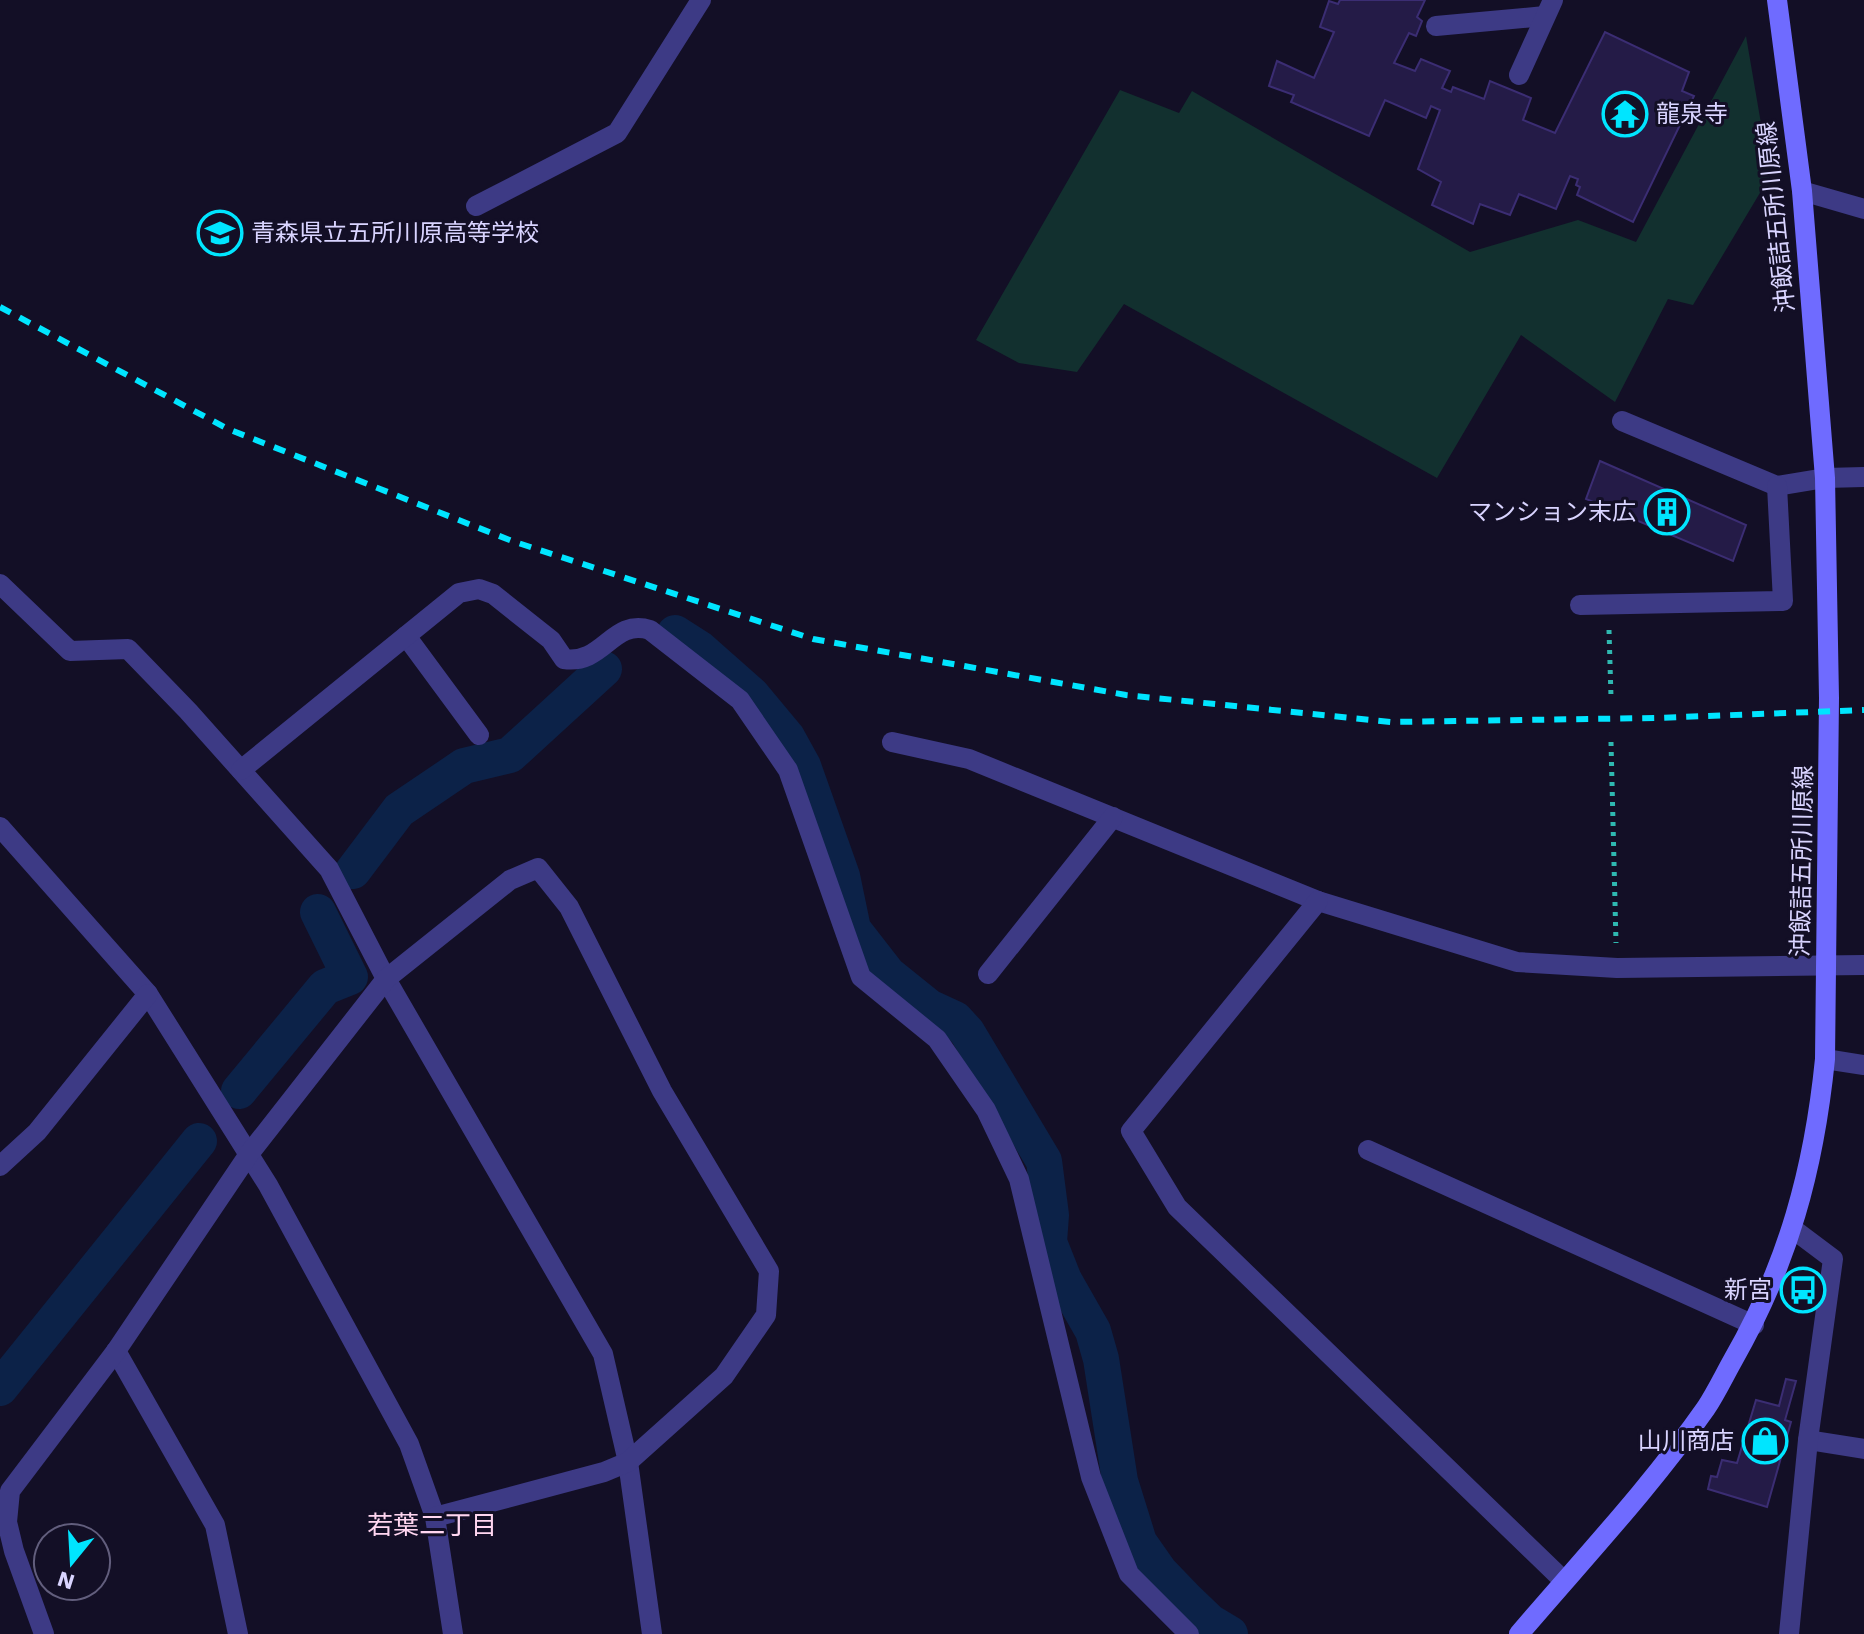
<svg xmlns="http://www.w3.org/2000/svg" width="1864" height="1634" font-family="'Work Sans','Noto Sans JP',sans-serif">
<rect width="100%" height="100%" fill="#130f26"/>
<!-- green -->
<polygon fill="#12302f" points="1746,36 1770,176 1693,305 1668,299 1615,402 1521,335 1437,478 1124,304 1077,372 1019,363 976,340 1120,90 1179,113 1192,91 1470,252 1578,220 1636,242"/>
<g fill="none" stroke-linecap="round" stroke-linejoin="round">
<!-- canal -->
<g stroke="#0c2248" stroke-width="36">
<polyline points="675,633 700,649 752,695 787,737 803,766 842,876 853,929 888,974 929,1007 955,1019 967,1032 1044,1161 1051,1215 1049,1242 1064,1280 1093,1331 1101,1359 1120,1481 1139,1542 1160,1572 1186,1599 1210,1622 1230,1634"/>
<polyline points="353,871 399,810 464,766 510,755 604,669"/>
<polyline points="239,1091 325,987 350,977 318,912"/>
<polyline points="0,1388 199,1141"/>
</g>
</g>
<!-- building -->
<g fill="#241b47" stroke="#3b2d73" stroke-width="2">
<polygon points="1340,0 1425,0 1417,17 1422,21 1416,36 1409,33 1394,63 1415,71 1421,59 1450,71 1442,88 1451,92 1453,87 1484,99 1490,81 1531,98 1523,120 1555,133 1605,32 1689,72 1682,91 1694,96 1633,222 1577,195 1580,187 1576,185 1578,179 1570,176 1556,209 1519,194 1510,215 1480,204 1473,224 1432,205 1441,182 1418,169 1440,110 1431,106 1426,118 1385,100 1369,136 1291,102 1294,95 1269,86 1277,61 1314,78 1334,32 1320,27 1329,1 1338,4"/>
<polygon points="1600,461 1746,525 1733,561 1586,499"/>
<polygon points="1786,1379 1796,1381 1785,1420 1791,1422 1767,1507 1708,1489 1711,1476 1717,1477 1722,1460 1737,1463 1756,1400 1779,1406"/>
</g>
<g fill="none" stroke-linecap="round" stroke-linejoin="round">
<!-- path -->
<g stroke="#2fb8b0" stroke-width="5" stroke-dasharray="4 6" stroke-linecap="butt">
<polyline points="1609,630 1611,697"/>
<polyline points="1611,742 1616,943"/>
</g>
<!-- service -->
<g stroke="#3d3a85" stroke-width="20">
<polyline points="1436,26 1545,16"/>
<polyline points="1519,75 1553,0"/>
<polyline points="1808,1440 1864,1449"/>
</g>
<!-- minor -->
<g stroke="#3d3a85" stroke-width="20">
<polyline points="1802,191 1864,209"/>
<polyline points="476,206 617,133 701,0"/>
<polyline points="1622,421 1777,486 1825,478 1864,477"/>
<polyline points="0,584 70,651 128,649 188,711 329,869 386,979 603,1354 628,1462 652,1634"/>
<polyline points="1580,605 1783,601 1777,486"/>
<polyline points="406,636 479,735"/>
<polyline points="892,742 969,759 1318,901 1517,962 1617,968 1864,965"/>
<path d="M 241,770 L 459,593 L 479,589 L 493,594 L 551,640 L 564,659 C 604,665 612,618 650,630 L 740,700 L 788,770 L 861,977 L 937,1039 L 986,1110 L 1019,1179 L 1091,1477 L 1129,1574 L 1189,1634"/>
<polyline points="0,827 148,994 268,1185 409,1444 435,1517 453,1634"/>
<polyline points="1318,901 1131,1131 1177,1207 1564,1581"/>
<polyline points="988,974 1113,817"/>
<polyline points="1825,1059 1864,1065"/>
<polyline points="1368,1150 1754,1325"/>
<polyline points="0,1166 37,1132 148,994"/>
<polyline points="116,1351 215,1525 238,1634"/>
<polyline points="44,1634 14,1551 7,1522 10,1491 116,1351 249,1154 386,979 510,880 538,868 569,907 662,1091 769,1271 766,1315 724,1376 628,1462 604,1472 435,1517"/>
<polyline points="1789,1634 1808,1440 1833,1259 1793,1229"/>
</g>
<!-- secondary -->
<path stroke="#6f6bff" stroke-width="20" d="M 1519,1634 C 1582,1560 1650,1488 1706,1408 C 1716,1393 1724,1376 1733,1360 C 1788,1264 1814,1169 1825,1059 L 1829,698 L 1825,478 L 1802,191 L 1777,0"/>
<!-- rail -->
<polyline stroke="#00e5ff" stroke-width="6" stroke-dasharray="12 10" stroke-linecap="butt" points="0,307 228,429 512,541 813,639 1126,695 1391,722 1655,718 1864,710"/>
</g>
<!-- icons -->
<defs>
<g id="temple-ring" transform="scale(2.3)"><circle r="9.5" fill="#130f26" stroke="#00e5ff" stroke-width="1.5"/><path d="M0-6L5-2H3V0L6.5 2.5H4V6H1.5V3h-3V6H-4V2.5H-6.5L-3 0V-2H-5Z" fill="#00e5ff"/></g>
<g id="school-ring" transform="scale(2.3)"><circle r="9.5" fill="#130f26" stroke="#00e5ff" stroke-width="1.5"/><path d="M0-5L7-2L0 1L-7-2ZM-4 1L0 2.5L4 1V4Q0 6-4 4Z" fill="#00e5ff"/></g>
<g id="building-ring" transform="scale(2.3)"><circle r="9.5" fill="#130f26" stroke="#00e5ff" stroke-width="1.5"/><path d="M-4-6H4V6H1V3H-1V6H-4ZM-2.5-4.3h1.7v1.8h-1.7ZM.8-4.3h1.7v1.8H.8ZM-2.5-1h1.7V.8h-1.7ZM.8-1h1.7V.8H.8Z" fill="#00e5ff"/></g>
<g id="bus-ring" transform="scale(2.3)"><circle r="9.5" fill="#130f26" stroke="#00e5ff" stroke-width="1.5"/><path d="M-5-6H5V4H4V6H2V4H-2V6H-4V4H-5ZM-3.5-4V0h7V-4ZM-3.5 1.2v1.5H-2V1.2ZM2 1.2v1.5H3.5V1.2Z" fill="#00e5ff"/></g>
<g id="shop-ring" transform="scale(2.3)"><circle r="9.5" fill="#130f26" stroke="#00e5ff" stroke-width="1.5"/><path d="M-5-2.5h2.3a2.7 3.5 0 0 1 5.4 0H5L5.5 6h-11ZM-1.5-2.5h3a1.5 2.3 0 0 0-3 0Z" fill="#00e5ff"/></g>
</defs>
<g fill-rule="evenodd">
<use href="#temple-ring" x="1625" y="114"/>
<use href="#school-ring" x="220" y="233"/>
<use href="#building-ring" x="1667" y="512"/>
<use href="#bus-ring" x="1803" y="1290"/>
<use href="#shop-ring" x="1765" y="1441"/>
</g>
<g text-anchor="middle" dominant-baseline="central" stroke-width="6" stroke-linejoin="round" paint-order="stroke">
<!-- poi labels -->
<g font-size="24" fill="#d9d4ff" stroke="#130f26" text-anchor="end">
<text x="1656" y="114" text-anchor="start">龍泉寺</text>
<text x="251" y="233" text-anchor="start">青森県立五所川原高等学校</text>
<text x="1636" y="512">マンション末広</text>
<text x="1772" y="1290">新宮</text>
<text x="1734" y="1441">山川商店</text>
</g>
<!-- street labels -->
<g font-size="24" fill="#d9d4ff" stroke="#130f26">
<text transform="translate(1776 217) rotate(-96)">沖飯詰五所川原線</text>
<text transform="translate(1802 861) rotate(-89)">沖飯詰五所川原線</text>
</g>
<!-- neighbourhood labels -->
<g font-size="26" fill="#ffd6f0" stroke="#130f26">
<text x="432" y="1525">若葉二丁目</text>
</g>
</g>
<!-- north arrow -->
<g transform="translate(72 1562) rotate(198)"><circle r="38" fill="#130f26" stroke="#625e7d" stroke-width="2"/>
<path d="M0-6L14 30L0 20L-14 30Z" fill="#00e5ff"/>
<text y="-12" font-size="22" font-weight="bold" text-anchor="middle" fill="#d9d4ff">N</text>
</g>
</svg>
